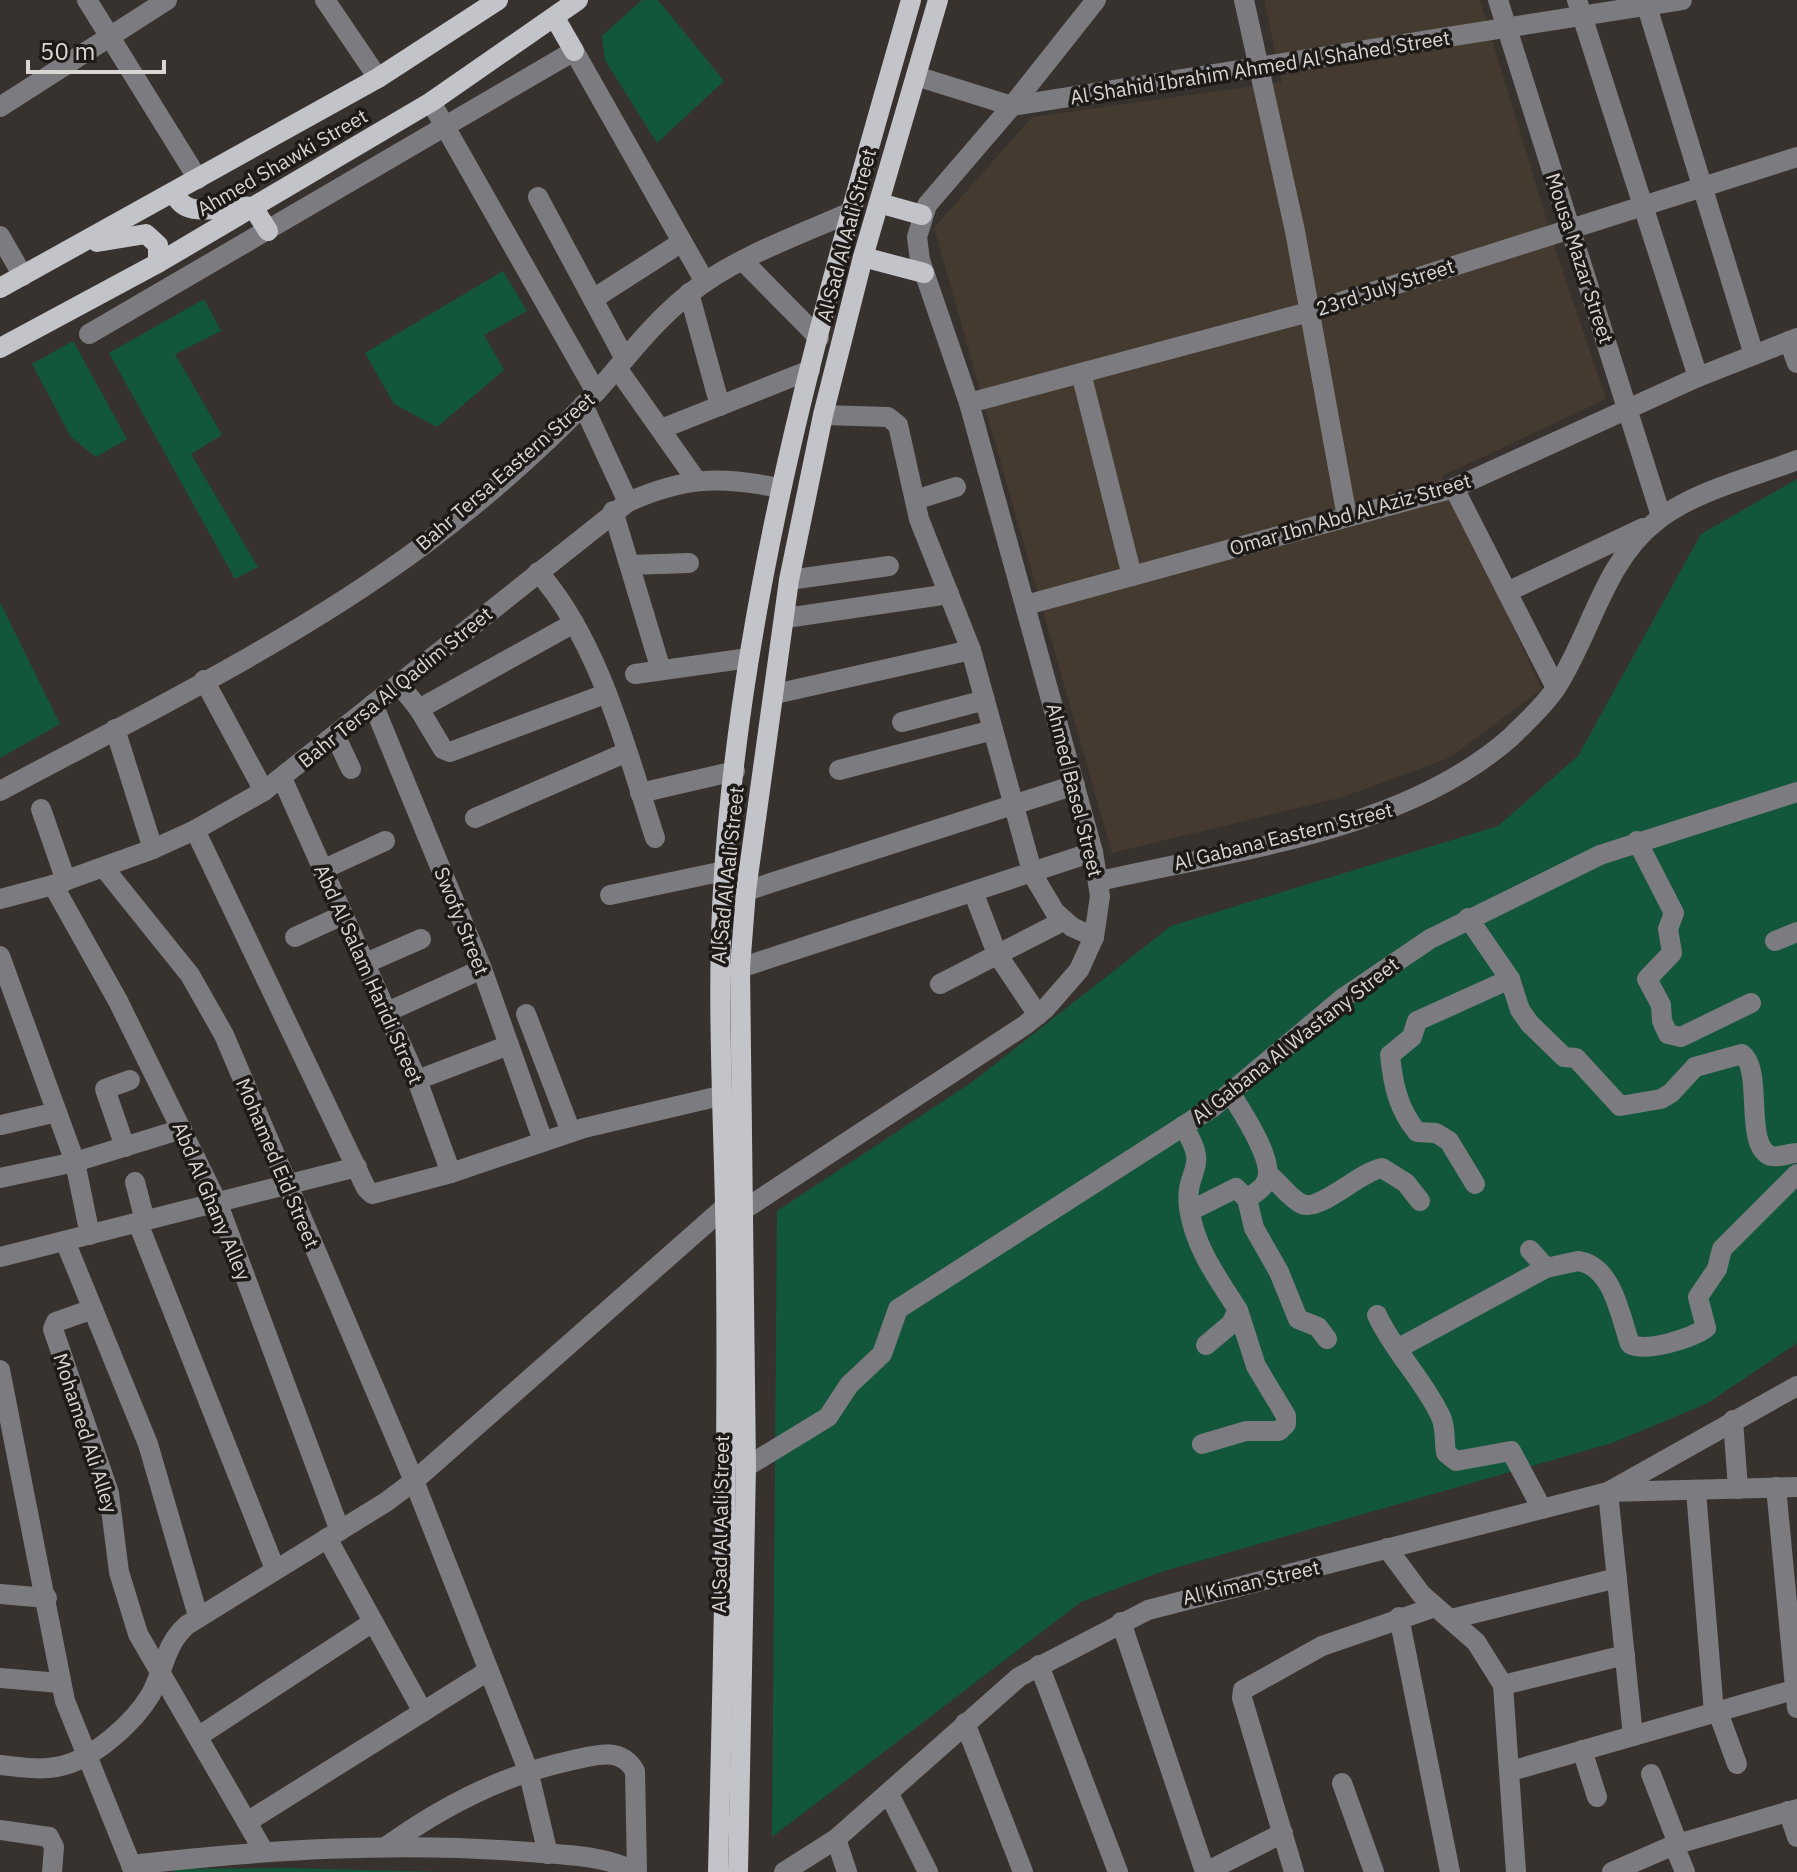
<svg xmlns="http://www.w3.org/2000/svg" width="1797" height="1872" font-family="'IBM Plex Sans',sans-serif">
<rect width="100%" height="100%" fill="#37322d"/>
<!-- built -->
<polygon fill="#443a30" points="1264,0 1480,0 1557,254 1606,399 1442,476 1542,689 1449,758 1343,797 1112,853 934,228 1032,117 1282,82"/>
<!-- green -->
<g fill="#12573b">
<polygon points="642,0 658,0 724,81 657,143 605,60 602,36"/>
<polygon points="503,271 527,311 484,335 504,370 437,427 394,404 365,353"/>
<polygon points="204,299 221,331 175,354 222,435 191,454 258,567 235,579 109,353"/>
<polygon points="73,341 127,439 96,457 71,437 32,364"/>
<polygon points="1797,479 1797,1343 1708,1403 1612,1443 1161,1572 1081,1602 772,1837 777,1211 972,1082 1171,926 1498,826 1578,756 1701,534"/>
<polygon points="0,602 60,724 0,758"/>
<polygon points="287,1868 444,1872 174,1872 175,1869"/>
</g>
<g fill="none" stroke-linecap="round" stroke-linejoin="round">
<!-- minor -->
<g stroke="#7c7b7f" stroke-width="20">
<polyline points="87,0 198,179"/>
<polyline points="325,0 378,78"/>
<polyline points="1244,0 1295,231 1347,517"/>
<polyline points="1498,0 1661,516"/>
<polyline points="1577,0 1698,377"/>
<polyline points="1645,0 1754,355"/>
<polyline points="916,76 1012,106 1682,0"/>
<polyline points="431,102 596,392"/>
<polyline points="0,107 167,0"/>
<polyline points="538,197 625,359"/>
<polyline points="0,236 23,276"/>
<polyline points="743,261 819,338"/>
<polyline points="689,293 720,406"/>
<polyline points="593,299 682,242"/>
<polyline points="89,334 574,51 705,282"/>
<polyline points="1789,341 1797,363"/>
<polyline points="617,368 696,480"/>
<polyline points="1081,373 1132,576"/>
<polyline points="969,403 1309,312 1797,157"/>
<polyline points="583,405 628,502"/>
<polyline points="823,415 888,417 898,425 919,519 971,650 1033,875 1055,912 1072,927 1094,937"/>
<polyline points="661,429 810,370"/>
<polyline points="1454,488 1556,688"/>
<polyline points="915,500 956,487"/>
<polyline points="613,511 661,670"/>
<polyline points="630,565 689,563"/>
<path d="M 538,572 C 599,640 627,752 655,838"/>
<polyline points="789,580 889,566"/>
<polyline points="1507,592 1643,528"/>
<polyline points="1026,605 1454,488 1698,377 1797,338"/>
<polyline points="786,618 949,594"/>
<polyline points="635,674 749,658"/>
<polyline points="204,680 264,791"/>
<polyline points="399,684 419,709 443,749 450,752 605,694"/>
<polyline points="775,694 971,650"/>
<polyline points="373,704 482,969 543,1141"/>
<polyline points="419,709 574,623"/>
<polyline points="902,722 985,700"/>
<polyline points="115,729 153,849"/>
<polyline points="335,735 351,769"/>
<polyline points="839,770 993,730"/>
<polyline points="282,778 417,1080 451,1173"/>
<path d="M 0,791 C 144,714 294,641 425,544 C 483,500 547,444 597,391 C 627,358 654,321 689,294 C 735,257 797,236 851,212"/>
<polyline points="640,793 735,771"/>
<polyline points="41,809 66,881"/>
<polyline points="475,818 627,752"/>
<polyline points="195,830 366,1188 372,1194 451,1173 584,1128 724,1095"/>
<polyline points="1637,841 1674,913 1668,929 1672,953 1647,979 1661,1005 1662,1021 1668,1034 1681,1037 1751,1003"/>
<polyline points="104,868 190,975 224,1035 414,1481 528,1770 548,1854"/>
<polyline points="322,870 385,841"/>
<path d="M 1100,881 C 1235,850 1405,831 1511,737 C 1526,722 1544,706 1556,688 C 1590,636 1604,563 1654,523 C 1692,491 1751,478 1797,460"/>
<polyline points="53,885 118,1001 218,1204 340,1531"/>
<polyline points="746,891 1075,785"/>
<polyline points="974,894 997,954 1038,1015"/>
<polyline points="610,895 724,871"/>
<path d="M 0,899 L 53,885 L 153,849 L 195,830 L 264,791 L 628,502 C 685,477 719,476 780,488"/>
<path d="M 1468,918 L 1510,979 L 1520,1010 L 1530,1024 L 1564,1057 L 1576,1058 L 1620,1106 L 1661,1099 L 1671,1093 L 1695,1067 L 1742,1054 C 1764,1070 1743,1146 1771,1156 C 1778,1158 1790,1153 1797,1153"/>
<polyline points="295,937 343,915"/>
<polyline points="1775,941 1797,932"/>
<polyline points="0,956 75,1162 90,1235"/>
<polyline points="366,963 421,939"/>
<polyline points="740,968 1093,852"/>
<polyline points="940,984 1063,921"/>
<polyline points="387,1012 482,969"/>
<polyline points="526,1014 571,1132"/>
<polyline points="417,1080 509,1045"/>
<path d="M 1231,1094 C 1242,1112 1276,1162 1266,1182 C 1262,1190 1253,1194 1247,1199 L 1254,1228 L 1279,1272 L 1298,1319 L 1318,1327 L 1327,1339"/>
<polyline points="1,1125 57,1112"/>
<path d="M 1183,1126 C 1212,1172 1184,1166 1189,1208 C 1195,1248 1217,1277 1238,1310 L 1231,1324 L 1206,1345"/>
<polyline points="125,1147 105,1089 130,1080"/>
<path d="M 1268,1174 C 1279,1182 1290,1199 1302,1204 C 1320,1212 1359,1172 1382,1168 L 1406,1183 L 1420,1201"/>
<polyline points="0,1178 75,1162 182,1129"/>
<polyline points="135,1182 145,1221"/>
<path d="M 1475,1184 L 1449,1141 L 1436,1133 L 1417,1132 C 1398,1109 1393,1084 1390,1055 L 1412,1037 L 1417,1021 L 1510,979"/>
<polyline points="745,1209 1025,1025 1045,1009 1079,970 1094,937 1100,896 1093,852 969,403 920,260 917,237 927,205 1012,106 1096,0"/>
<polyline points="1190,1211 1236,1188 1247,1199"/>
<polyline points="138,1223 275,1569"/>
<polyline points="65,1241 148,1444 198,1616"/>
<path d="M 1530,1250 L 1546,1268 L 1578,1261 C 1613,1266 1620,1316 1630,1344 C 1646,1353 1692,1338 1706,1328 L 1698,1297 L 1717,1269 L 1722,1249 L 1797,1174"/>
<polyline points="0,1257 357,1167"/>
<polyline points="93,1309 56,1322 53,1329 109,1493 119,1572 138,1634 263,1850"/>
<path d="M 1377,1315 C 1394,1352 1424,1380 1441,1417 C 1446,1428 1444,1441 1446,1453 L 1456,1461 L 1511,1451 L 1542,1509"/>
<polyline points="1397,1349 1546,1268"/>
<polyline points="0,1370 65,1701 134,1872"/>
<polyline points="1733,1420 1738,1489"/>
<polyline points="1202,1444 1246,1431 1279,1431 1286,1424 1286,1416 1256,1366 1238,1310"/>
<polyline points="746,1467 828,1417 849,1385 882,1354 898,1309 1213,1107 1343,998 1430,939 1600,855 1797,792"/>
<polyline points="1776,1487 1797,1708"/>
<polyline points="1696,1491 1714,1713"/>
<polyline points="327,1538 423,1712"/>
<polyline points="1387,1548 1421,1594 1476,1642 1503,1685 1516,1872"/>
<polyline points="0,1594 47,1598"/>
<polyline points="1399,1617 1450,1872"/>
<polyline points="1451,1619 1617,1578"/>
<polyline points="1121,1622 1205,1872"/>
<polyline points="1039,1665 1118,1872"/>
<polyline points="0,1678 60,1683"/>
<polyline points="1503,1685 1625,1655"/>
<polyline points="1718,1712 1737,1764"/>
<polyline points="965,1723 1023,1872"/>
<polyline points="199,1736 373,1622"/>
<polyline points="1633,1736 1608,1492 1797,1386"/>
<polyline points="1582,1750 1597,1797"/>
<path d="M 0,1765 C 20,1767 41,1771 61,1766 C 93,1759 134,1723 151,1694 C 164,1670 165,1644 187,1625 L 386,1502 L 414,1481 L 726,1206"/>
<polyline points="1511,1771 1793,1690"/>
<polyline points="1651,1774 1678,1844"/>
<polyline points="1342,1783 1374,1872"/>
<polyline points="889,1794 928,1872"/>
<polyline points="1788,1811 1797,1837"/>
<polyline points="247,1822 488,1671"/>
<polyline points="0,1830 49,1837 54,1847 52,1872"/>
<polyline points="836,1839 847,1872"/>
<polyline points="1674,1845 1685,1872"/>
<path d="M 387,1846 C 443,1806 501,1776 569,1761 C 593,1756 620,1745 635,1771 L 637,1872"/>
<path d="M 131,1865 C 264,1850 396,1841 529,1852 C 565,1855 605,1855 636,1872"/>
<polyline points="784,1872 836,1839 1019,1677 1148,1610 1608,1492 1797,1487"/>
<polyline points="1206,1872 1283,1833"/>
<polyline points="1294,1872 1242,1698 1243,1690 1322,1646 1435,1607"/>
<polyline points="1612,1872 1674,1845 1797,1809"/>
</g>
<!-- major -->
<g stroke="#c3c3ca" stroke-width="20">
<polyline points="555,18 574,51"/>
<path d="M 174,192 C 186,224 226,202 253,207 L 268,231"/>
<polyline points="879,203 922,215"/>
<polyline points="97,242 146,234 158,245 158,263"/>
<polyline points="863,257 924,273"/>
<polyline points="0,288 378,78 498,0"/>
<polyline points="0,348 158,263 431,102 578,0"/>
<path d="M 718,1872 C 723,1669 728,1466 726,1263 C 725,1133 715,1002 724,873 C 744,574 829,287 911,0"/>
<polyline points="738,1872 746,1467 740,968 746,891 789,580 823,415 863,257 938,0"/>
</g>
</g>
<g text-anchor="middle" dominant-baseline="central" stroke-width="7" stroke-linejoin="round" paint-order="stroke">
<!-- street labels -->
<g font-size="20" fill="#dad6d3" stroke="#1d1a18">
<text transform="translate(1260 67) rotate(-9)">Al Shahid Ibrahim Ahmed Al Shahed Street</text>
<text transform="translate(282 162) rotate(-30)">Ahmed Shawki Street</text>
<text transform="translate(846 235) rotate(-75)">Al Sad Al Aali Street</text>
<text transform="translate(1580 258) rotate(72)">Mousa Mazar Street</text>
<text transform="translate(1385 287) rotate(-18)">23rd July Street</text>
<text transform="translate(505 471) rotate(-41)">Bahr Tersa Eastern Street</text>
<text transform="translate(1350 514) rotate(-16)">Omar Ibn Abd Al Aziz Street</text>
<text transform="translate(395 687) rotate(-39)">Bahr Tersa Al Qadim Street</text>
<text transform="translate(1075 790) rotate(76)">Ahmed Basel Street</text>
<text transform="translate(1283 836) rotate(-14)">Al Gabana Eastern Street</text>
<text transform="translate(727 875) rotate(-84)">Al Sad Al Aali Street</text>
<text transform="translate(462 921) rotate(68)">Swofy Street</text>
<text transform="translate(369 974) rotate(66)">Abd Al Salam Haridi Street</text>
<text transform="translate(1295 1040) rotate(-38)">Al Gabana Al Wastany Street</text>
<text transform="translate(278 1163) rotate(67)">Mohamed Eid Street</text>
<text transform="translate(212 1201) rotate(67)">Abd Al Ghany Alley</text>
<text transform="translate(86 1433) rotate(72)">Mohamed Ali Alley</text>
<text transform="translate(720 1524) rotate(-89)">Al Sad Al Aali Street</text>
<text transform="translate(1251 1582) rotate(-13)">Al Kiman Street</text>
</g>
</g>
<!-- scale -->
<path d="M28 60v12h136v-12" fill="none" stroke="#dad6d3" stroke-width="4"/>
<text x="40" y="60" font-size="24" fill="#dad6d3" stroke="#1d1a18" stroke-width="6" paint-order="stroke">50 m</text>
</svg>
